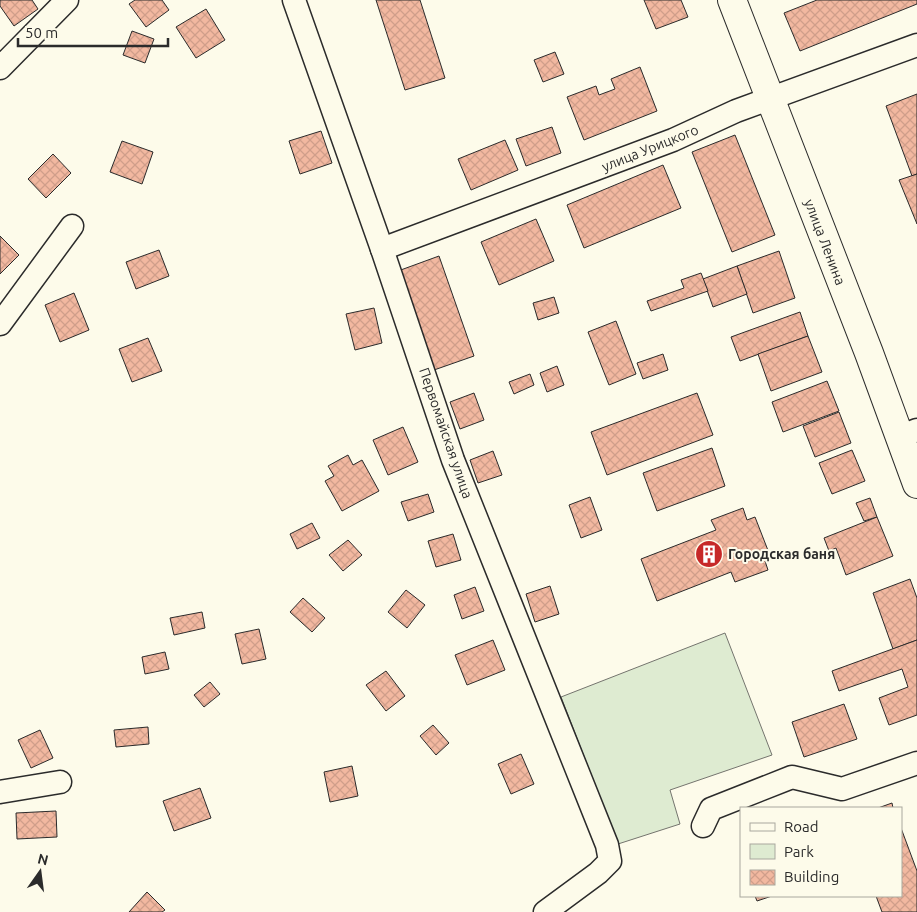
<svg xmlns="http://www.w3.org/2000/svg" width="917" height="912" font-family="Ubuntu,sans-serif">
<defs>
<pattern id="building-cross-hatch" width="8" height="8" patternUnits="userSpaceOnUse" patternTransform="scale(1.25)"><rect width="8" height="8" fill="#f2b8a0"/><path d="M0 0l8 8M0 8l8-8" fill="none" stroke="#d09e8a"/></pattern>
</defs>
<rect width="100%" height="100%" fill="#fdfbea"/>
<!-- park -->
<polygon fill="#deebd1" stroke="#74746e" points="725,633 772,755 670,790 680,824 618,844 561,697"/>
<!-- building -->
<g fill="url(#building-cross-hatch)" stroke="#2b2b2b">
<polygon points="0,0 32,0 38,9 14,26 0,6"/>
<polygon points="135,0 162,0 169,10 146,27 129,4"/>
<polygon points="376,0 420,0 445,78 405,90"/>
<polygon points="644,0 681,0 688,17 656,29"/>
<polygon points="817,0 917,0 917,4 800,51 784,13"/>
<polygon points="206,9 225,40 196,58 176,27"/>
<polygon points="132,31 154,39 145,63 123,55"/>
<polygon points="555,52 564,74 543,82 534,60"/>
<polygon points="640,67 657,111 584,140 567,97 596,86 599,95 615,89 611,79"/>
<polygon points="917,94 917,174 912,176 886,106"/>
<polygon points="552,127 561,153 526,166 516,139"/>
<polygon points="321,131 332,163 300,174 289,141"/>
<polygon points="735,135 775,235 732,252 692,152"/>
<polygon points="505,140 518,170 471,190 458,159"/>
<polygon points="122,141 153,152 142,184 110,172"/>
<polygon points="53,154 71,173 46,198 28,179"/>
<polygon points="663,165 681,208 584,248 567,205"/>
<polygon points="917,174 917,224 899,180"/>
<polygon points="536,219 554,261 499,285 481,242"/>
<polygon points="0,236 19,255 0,274"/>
<polygon points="159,250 169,276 136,289 126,262"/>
<polygon points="779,251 795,298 753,313 737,266"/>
<polygon points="439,256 474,356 434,370 398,271"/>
<polygon points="737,266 747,294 713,307 703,279"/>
<polygon points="701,273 708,291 651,311 647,301 684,288 681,280"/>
<polygon points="74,293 89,330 60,342 45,305"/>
<polygon points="554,297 559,313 538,320 533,303"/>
<polygon points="374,308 382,343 355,350 346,314"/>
<polygon points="800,312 808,336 740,361 731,337"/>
<polygon points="616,321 636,374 609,385 588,332"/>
<polygon points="808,336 822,372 771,391 758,354"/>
<polygon points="148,338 162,371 132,382 119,349"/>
<polygon points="663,354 668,370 643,379 637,363"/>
<polygon points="557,366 564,385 547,392 540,373"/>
<polygon points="530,374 534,385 514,394 509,382"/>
<polygon points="827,381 839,411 783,432 772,402"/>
<polygon points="474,393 484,420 460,429 450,402"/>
<polygon points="697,393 713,435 607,475 591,432"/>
<polygon points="839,412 851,443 815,457 803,426"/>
<polygon points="403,427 418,462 388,475 373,440"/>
<polygon points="712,448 725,486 657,511 643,473"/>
<polygon points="852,450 865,481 832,494 819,463"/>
<polygon points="493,451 502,475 478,483 470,460"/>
<polygon points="348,455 353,465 362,460 379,491 342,511 325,481 334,476 328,466"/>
<polygon points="428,494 434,512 408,521 401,502"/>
<polygon points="590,497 602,530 581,538 569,505"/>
<polygon points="870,498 877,517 864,521 856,503"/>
<polygon points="743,508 747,520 755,517 769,553 763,555 768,570 735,582 731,572 657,601 641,559 716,530 711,520"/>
<polygon points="877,517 893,556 846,575 836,548 829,551 824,538"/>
<polygon points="312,523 320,538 297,549 290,534"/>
<polygon points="453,534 461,560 436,567 428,541"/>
<polygon points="348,540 362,555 343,571 329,555"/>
<polygon points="910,579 917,598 917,640 893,649 873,593"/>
<polygon points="550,586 559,614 535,622 526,594"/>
<polygon points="475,587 484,611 462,619 454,595"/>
<polygon points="406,590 425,605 407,628 388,612"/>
<polygon points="303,598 325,618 312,632 290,612"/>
<polygon points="202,612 205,628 174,635 170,618"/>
<polygon points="259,629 266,659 242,664 235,634"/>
<polygon points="493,640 505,670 467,685 455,655"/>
<polygon points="917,640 917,715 889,725 879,698 908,687 902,669 839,691 832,671"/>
<polygon points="165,652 169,669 145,674 142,657"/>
<polygon points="386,671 405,696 386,711 366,685"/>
<polygon points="210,682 220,694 204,707 194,695"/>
<polygon points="844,704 857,739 804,757 792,722"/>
<polygon points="433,725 449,743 436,755 420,736"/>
<polygon points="148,727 149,744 116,747 114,730"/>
<polygon points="40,730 53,758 31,768 18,740"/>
<polygon points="521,754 534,784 511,794 498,764"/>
<polygon points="352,766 358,796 330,802 324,772"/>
<polygon points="200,788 211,818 174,831 163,801"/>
<polygon points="892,803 893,808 878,808"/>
<polygon points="56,811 57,837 17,839 16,813"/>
<polygon points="901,828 917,871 917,912 882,912 876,896 901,896"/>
<polygon points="147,892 165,910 162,912 129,912"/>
<polygon points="755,896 772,896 757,901"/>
</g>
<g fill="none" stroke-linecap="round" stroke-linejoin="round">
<!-- minor casing -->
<g stroke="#2b2b2b" stroke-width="25">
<g id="minor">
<polyline points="294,0 382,249 453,460 607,845 610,861 598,873 545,912"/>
<polyline points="0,68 67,0"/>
<polyline points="382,249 673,140 736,111 917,45"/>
<polyline points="0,324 72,226"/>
<polyline points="899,437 917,430"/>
<polyline points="0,792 60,782"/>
<polyline points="703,826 711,809 792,777 842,789 917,763"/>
</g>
</g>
<!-- major casing -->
<g stroke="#2b2b2b" stroke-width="30">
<polyline id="major" points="732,0 869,353 917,484"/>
</g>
<!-- minor -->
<use href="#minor" stroke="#fdfbea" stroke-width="22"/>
<!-- major -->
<use href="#major" stroke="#fdfbea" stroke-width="28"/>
</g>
<!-- icons -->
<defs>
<g id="building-disc" transform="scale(1.4375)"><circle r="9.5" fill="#c62828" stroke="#fdfbea"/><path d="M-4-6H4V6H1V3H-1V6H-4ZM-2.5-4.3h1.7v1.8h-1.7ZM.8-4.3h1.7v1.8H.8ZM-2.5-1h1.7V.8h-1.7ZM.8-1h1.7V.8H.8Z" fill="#fff"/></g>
</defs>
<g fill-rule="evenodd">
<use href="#building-disc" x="709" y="554"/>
</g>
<g text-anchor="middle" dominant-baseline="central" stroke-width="4" stroke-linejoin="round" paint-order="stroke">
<!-- street labels -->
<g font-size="14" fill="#2b2b2b" stroke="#fdfbea">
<text transform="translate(650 148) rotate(-22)">улица Урицкого</text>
<text transform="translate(825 242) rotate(69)">улица Ленина</text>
<text transform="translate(446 433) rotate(71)">Первомайская улица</text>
</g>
<!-- poi labels -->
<g font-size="14" font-weight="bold" fill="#2b2b2b" stroke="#fdfbea" text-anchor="start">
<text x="728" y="554">Городская баня</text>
</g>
</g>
<!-- legend -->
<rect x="740" y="807" width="162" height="90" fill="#fdfbea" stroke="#a9a89e"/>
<rect x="750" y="823" width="25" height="8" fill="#fdfbea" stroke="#a9a89e"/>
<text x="784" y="832" font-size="15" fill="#2b2b2b">Road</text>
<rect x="750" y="844" width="25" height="15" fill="#deebd1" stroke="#a9a89e"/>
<text x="784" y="857" font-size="15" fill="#2b2b2b">Park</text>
<rect x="750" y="870" width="25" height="15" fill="url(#building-cross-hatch)" stroke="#a9a89e"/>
<text x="784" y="882" font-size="15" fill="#2b2b2b">Building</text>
<!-- north arrow -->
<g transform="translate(40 872) rotate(14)" stroke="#fdfbea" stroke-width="4" paint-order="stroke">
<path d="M0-4L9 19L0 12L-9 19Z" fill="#2b2b2b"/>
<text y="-8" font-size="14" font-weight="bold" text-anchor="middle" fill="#2b2b2b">N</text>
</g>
<!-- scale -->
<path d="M18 38v8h150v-8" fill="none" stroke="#2b2b2b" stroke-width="2.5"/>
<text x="25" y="38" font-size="15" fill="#2b2b2b" stroke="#fdfbea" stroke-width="4" paint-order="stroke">50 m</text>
</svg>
